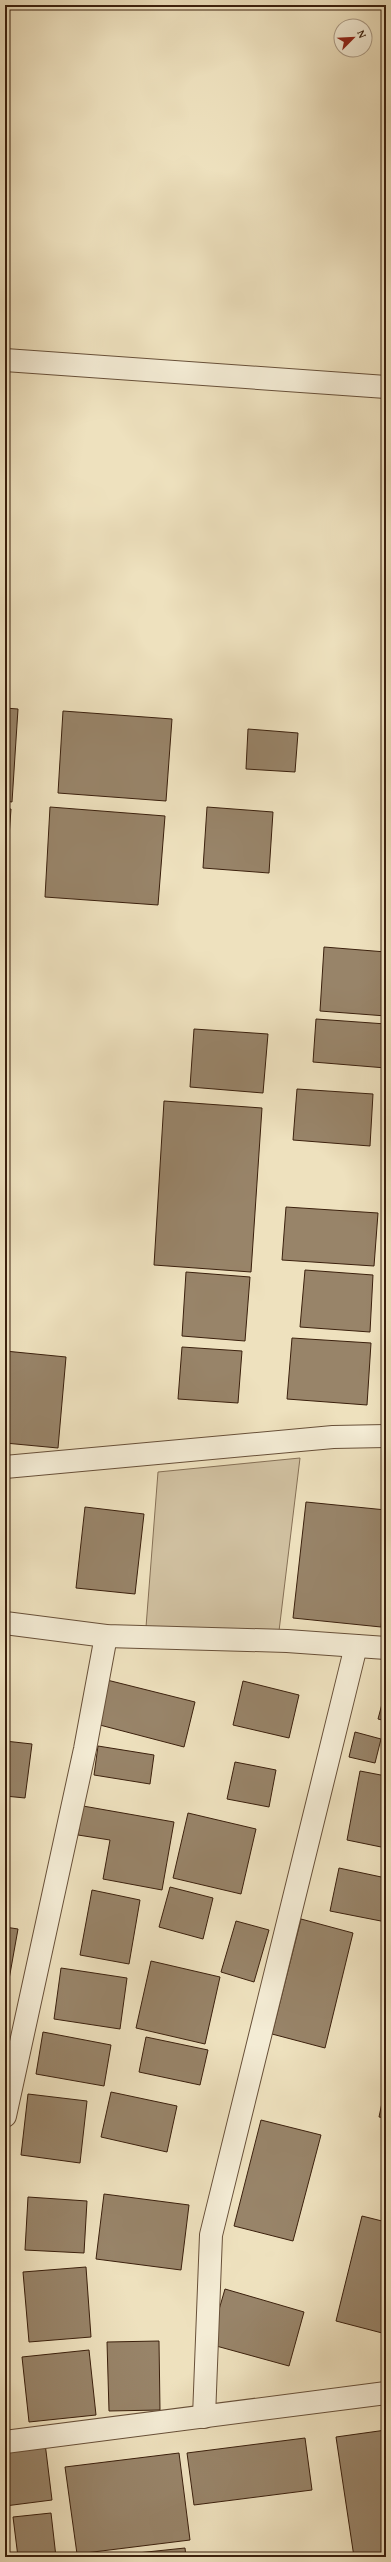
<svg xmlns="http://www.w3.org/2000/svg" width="391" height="2562" font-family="'Gentium Book Plus',serif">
<rect width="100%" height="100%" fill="#eee1be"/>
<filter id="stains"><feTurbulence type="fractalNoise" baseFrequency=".005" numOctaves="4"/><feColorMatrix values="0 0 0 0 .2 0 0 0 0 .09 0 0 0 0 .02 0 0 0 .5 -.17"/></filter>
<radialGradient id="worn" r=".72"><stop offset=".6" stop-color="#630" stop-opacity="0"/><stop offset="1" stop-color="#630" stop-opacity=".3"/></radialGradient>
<!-- green -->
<polygon fill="#d0c0a0" stroke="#867056" points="300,1458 279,1631 146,1627 158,1472"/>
<!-- building -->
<g fill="#988469" stroke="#3b200d">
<polygon points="5,708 18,709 12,802 5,801"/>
<polygon points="63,711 172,719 166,801 58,793"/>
<polygon points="248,729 298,733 295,772 246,769"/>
<polygon points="50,807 165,816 158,905 45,897"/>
<polygon points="207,807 273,812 269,873 203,868"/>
<polygon points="5,809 11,809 5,893"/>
<polygon points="324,947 386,952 386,1016 320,1011"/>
<polygon points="316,1019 386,1024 386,1068 313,1062"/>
<polygon points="194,1029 268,1034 263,1093 190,1087"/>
<polygon points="297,1089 373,1094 370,1146 293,1140"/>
<polygon points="164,1101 262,1108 251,1272 154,1265"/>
<polygon points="286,1207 378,1213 374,1266 282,1260"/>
<polygon points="305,1270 373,1275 370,1332 300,1327"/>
<polygon points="186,1272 250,1277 245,1341 182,1336"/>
<polygon points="292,1338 371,1343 367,1405 287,1399"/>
<polygon points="182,1347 242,1351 238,1403 178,1399"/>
<polygon points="5,1351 66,1357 58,1448 5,1443"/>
<polygon points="306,1502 386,1510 386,1576 381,1627 293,1618"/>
<polygon points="85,1507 144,1514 135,1594 76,1588"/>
<polygon points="107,1680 195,1702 184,1747 96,1724"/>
<polygon points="243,1681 299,1695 289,1738 233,1725"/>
<polygon points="386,1689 386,1721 378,1719"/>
<polygon points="355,1732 381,1739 375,1763 349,1757"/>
<polygon points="5,1741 32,1744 25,1798 5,1796"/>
<polygon points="98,1746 154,1755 150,1784 94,1775"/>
<polygon points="235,1762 276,1770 269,1807 227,1799"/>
<polygon points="360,1771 386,1776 386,1848 347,1840"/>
<polygon points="83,1806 174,1822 162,1890 103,1879 110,1840 78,1835"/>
<polygon points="188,1813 256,1829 241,1894 173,1878"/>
<polygon points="339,1868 386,1878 386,1922 330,1911"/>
<polygon points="170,1887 213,1898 203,1939 159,1927"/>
<polygon points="92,1890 140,1900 129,1964 80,1955"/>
<polygon points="301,1919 353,1933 325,2048 272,2034"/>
<polygon points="236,1921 269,1930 254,1982 221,1972"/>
<polygon points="5,1927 18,1929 5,2002"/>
<polygon points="151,1961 220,1977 205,2044 136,2028"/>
<polygon points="61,1968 127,1978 120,2029 54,2019"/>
<polygon points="43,2032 111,2045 104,2086 36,2074"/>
<polygon points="146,2037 208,2050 200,2085 139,2072"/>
<polygon points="386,2084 386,2118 379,2117"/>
<polygon points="111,2092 177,2106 167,2152 101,2137"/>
<polygon points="28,2094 87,2101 80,2163 21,2155"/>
<polygon points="261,2120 321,2135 293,2241 234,2226"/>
<polygon points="104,2194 189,2205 181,2270 96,2259"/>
<polygon points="28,2197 87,2201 84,2253 25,2250"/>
<polygon points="362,2216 386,2222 386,2334 336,2321"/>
<polygon points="86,2267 91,2337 29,2342 23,2272"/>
<polygon points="225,2289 304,2312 289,2366 209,2344"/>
<polygon points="159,2341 160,2410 109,2411 107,2342"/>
<polygon points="89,2350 96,2415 29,2422 22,2357"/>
<polygon points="386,2430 386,2557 354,2557 336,2437"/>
<polygon points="305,2438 312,2490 194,2505 187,2453"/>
<polygon points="45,2443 52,2500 5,2506 5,2447"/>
<polygon points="179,2453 190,2540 77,2554 65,2467"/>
<polygon points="51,2513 56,2557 18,2557 13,2517"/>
<polygon points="185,2548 186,2557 137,2557 137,2553"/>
</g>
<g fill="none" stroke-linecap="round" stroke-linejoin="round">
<!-- minor casing -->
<g stroke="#685039" stroke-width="24">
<g id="minor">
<polyline points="5,360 386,387"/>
<polyline points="5,1467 333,1437 386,1436"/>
<polyline points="5,1623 106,1636 287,1641 386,1648"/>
<polyline points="5,2116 85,1749 106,1636"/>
<polyline points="204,2417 211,2235 356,1646"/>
<polyline points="5,2442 386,2393"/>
</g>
</g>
<!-- minor -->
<use href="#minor" stroke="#f4ecd5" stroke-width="22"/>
</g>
<!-- margin -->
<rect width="391" height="2562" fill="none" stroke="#eee1be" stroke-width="20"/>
<rect x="6" y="6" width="379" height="2550" fill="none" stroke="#3b200d" stroke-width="2"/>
<rect x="10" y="10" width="371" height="2542" fill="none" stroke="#3b200d"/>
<!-- north arrow -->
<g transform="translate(353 38) rotate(66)"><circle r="19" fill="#f4ecd5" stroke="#aa9a85"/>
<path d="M0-3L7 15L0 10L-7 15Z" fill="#8f2418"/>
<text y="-6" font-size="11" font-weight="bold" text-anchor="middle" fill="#3b200d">N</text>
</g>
<rect width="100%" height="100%" filter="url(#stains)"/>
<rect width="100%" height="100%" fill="url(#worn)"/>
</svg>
